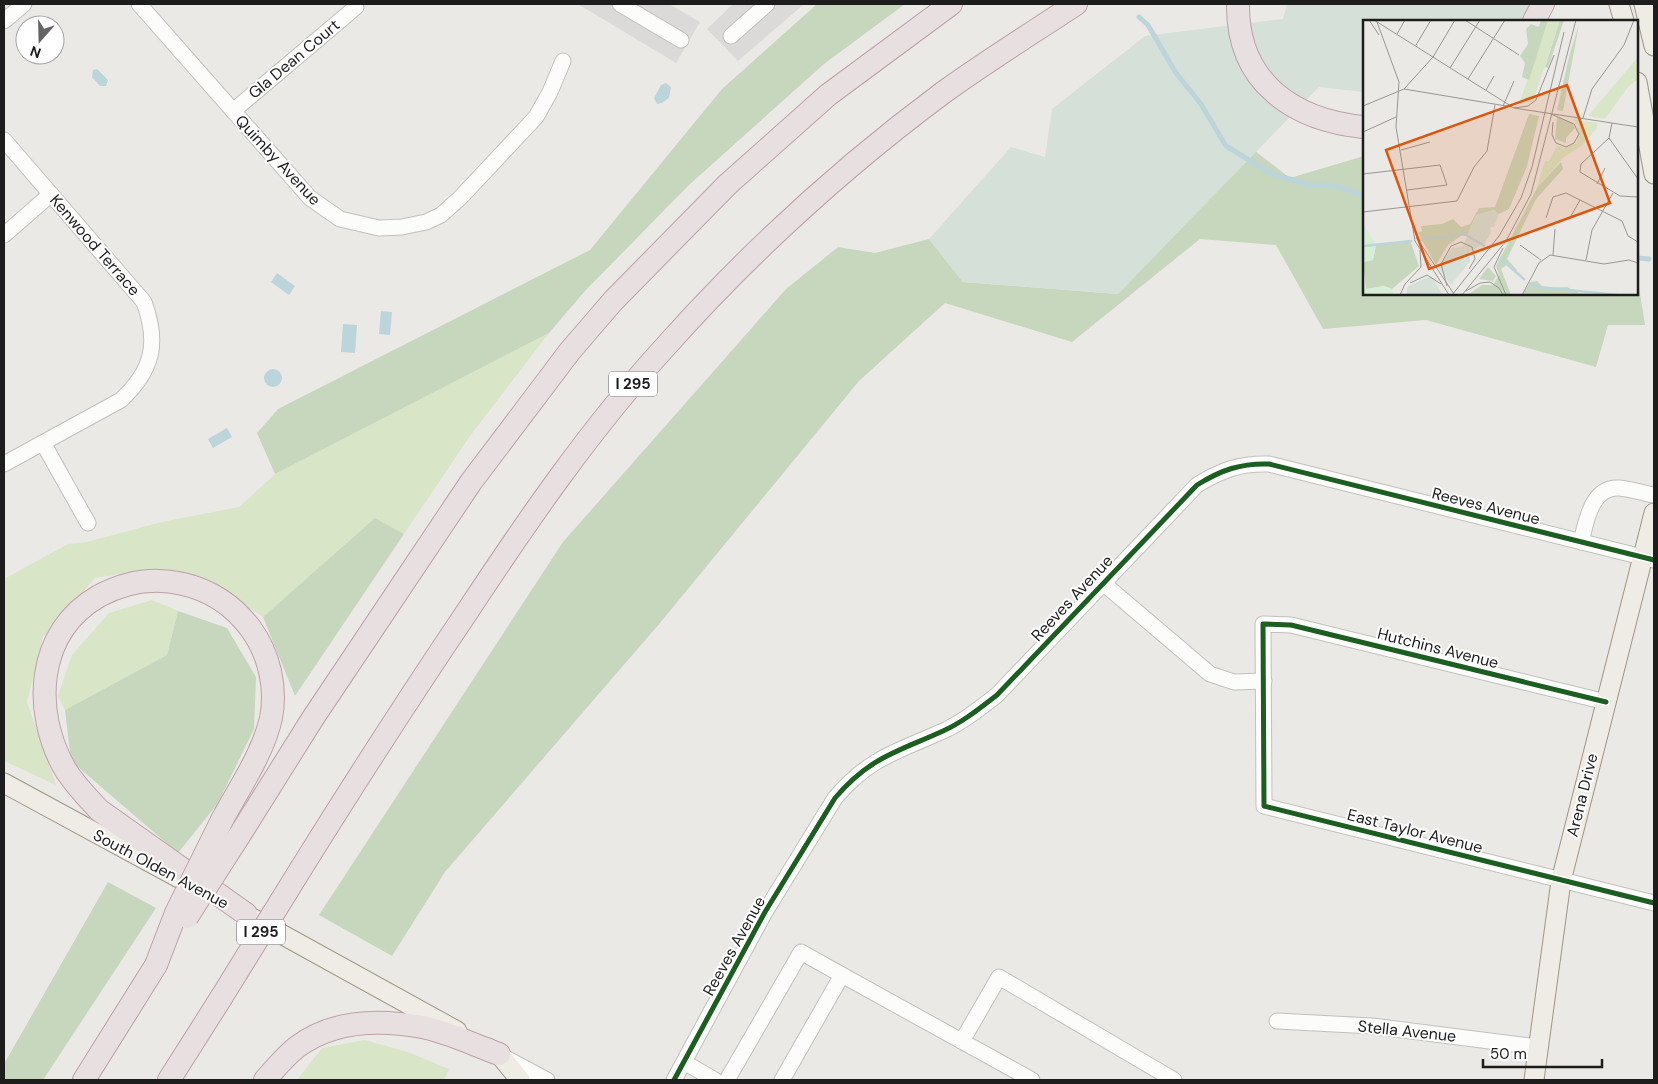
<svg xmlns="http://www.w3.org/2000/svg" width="1658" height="1084" font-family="'DM Sans',sans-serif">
<rect width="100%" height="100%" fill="#ebe9e5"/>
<!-- grass -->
<g fill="#d8e5c7">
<polygon points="549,333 470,436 404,534 375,518 263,617 211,581 141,571 95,578 43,637 27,702 56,785 4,761 4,579 68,544 87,542 162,522 239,507 275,474"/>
<polygon points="152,600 178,611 167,655 65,710 58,696 72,655 109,613"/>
<polygon points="365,1040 408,1052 449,1069 444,1080 297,1080 322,1048"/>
</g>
<!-- forest -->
<g fill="#c7d7bd">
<polygon points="817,4 905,4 824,64 689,185 585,291 549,333 275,474 257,433 278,409 590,250 722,89"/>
<polygon points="1255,151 1290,178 1364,156 1364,294 1637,294 1637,275 1645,325 1608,325 1596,367 1426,320 1323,329 1276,245 1200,239 1072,342 945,303 859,381 660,623 445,872 392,956 319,915 563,542 786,289 838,247 875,253 929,239 963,282 1118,294"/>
<polygon points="375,518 404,534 295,696 263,617"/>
<polygon points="178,611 227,628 256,677 254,729 218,803 178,853 71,761 65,710 167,655"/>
<polygon points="108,882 156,908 43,1080 4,1080 4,1064"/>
</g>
<!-- wetland -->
<polygon fill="#d4e0d8" points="1287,4 1546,4 1517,21 1364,21 1364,92 1319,87 1118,294 963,282 929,239 1011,147 1045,157 1052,109 1145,36 1283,19"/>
<!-- parking -->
<g fill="#dbdad9">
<polygon points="578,4 669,4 700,22 676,63"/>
<polygon points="733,4 804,4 738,61 707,29"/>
</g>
<!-- water -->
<g fill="#bcd5da">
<polygon points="97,69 108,80 106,86 100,86 92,77 93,70"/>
<polygon points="666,83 671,87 669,98 662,103 657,104 654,98 661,85"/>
<polygon points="277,273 295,286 289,295 271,282"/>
<polygon points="381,311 392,312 390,335 379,334"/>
<polygon points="343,324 357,325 355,353 341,352"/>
<circle cx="273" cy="378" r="9"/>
<polygon points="227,428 232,437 213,448 208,439"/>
</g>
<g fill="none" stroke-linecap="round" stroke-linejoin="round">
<!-- stream -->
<g stroke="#bcd5da" stroke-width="5">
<polyline points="1139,17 1148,25 1176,73 1201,104 1226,146 1272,174 1310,185 1337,186 1364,196"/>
<polyline points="1637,258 1649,259"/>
</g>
<!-- minor casing -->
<g stroke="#c1c0be" stroke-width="17">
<g id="minor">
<polyline points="139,4 310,198 340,219 379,228 402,227 426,222 441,215 460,198 536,117 550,92 563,61"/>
<polyline points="620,4 681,40"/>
<polyline points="4,21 24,4"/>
<polyline points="731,36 767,4"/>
<polyline points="233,111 356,7"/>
<path d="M 4,140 L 144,302 C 159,343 153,370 121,400 L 4,464"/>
<polyline points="4,235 51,194"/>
<polyline points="43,443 88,523"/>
<path d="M 1581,542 C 1586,523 1591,486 1619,488 C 1631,489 1643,493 1654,495"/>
<polyline points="1103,583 1210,674 1234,682 1264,681"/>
<polyline points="1606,702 1291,625 1263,624 1264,806 1654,903"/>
<polyline points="1277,1021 1372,1026 1537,1047"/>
<polyline points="962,1041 999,977 1174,1080"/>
<polyline points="502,1056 547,1080"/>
<polyline points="684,1062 715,1080"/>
<path d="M 674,1080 L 765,912 L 835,798 C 870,757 897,752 943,731 C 963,722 980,708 997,695 L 1197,485 C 1221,470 1241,463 1269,464 L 1654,560"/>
<polyline points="727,1080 801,952 842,975"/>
<polyline points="782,1080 842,975 1032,1080"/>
</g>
</g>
<!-- major casing -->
<g stroke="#9e9685" stroke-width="21">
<g id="major">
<polyline points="1619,4 1624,21"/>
<polyline points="1644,4 1654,46"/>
<polyline points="1637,82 1654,174"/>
<polyline points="4,783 190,884"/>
<polyline points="254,919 457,1031"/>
<polyline points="488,1048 499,1054 520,1080"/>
<polyline points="1534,1080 1561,881 1654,513"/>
</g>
</g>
<!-- highway casing -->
<g stroke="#bda0a8" stroke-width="24">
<g id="highway">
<path d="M 1238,4 C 1237,82 1293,120 1364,127"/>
<polyline points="1534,21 1543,4"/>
<path d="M 222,820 C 239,788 263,754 271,718 C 277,687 269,654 251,629 C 234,606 210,590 183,584 C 154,577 125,582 99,596 C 36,632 32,711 65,769 C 75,785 87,797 99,810 L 246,914"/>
<polyline points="239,836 313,718 471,482 570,351 613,301 728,184 828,95 951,4"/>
<path d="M 302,867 C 355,782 409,698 465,615 C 527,521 590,429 666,346 C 750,252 843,167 944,92 C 987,61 1032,33 1076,4"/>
<polyline points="84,1080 156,965"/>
<polyline points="169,1080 221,998"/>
<path d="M 265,1080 C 275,1069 285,1056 297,1047 C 333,1020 379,1019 422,1027 C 448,1032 474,1045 499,1054"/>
</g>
</g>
<!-- minor -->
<use href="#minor" stroke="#fcfcfb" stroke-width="15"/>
<!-- major -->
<use href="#major" stroke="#efebe5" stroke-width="19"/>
<!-- highway -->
<use href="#highway" stroke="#e8dfe0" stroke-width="22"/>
<!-- highway-bridge casing -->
<g stroke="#bda0a8" stroke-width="24" stroke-linecap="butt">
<g id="highway-bridge">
<polyline points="187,917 239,836"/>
<polyline points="156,965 176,913 222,820"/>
<polyline points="221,998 302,867"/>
</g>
</g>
<!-- highway-bridge -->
<use href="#highway-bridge" stroke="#e8dfe0" stroke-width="22"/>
<!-- cycleway casing -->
<g stroke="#fff" stroke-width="8">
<g id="cycleway">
<polyline points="1606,702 1291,625 1263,624 1264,806 1654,903"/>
<path d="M 674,1080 L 765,912 L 835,798 C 870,757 897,752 943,731 C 963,722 980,708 997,695 L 1197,485 C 1221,470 1241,463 1269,464 L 1654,560"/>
</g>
</g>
<!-- cycleway -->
<use href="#cycleway" stroke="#1b5e20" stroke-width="5"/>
</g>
<g text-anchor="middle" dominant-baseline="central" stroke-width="4" stroke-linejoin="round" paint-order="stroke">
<!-- shield labels -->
<g fill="#fff" stroke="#616161" stroke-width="1">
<rect x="609" y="371.5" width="48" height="25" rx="4"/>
<rect x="237" y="919.5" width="48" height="25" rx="4"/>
</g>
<g font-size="15" font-weight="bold" fill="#1d1d1d">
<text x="633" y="384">I 295</text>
<text x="261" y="932">I 295</text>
</g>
<!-- street labels -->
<g font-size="16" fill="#1d1d1d" stroke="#fff">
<text transform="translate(294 59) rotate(-40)">Gla Dean Court</text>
<text transform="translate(278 160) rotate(47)">Quimby Avenue</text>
<text transform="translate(95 245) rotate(49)">Kenwood Terrace</text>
<text transform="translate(1486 506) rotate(14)">Reeves Avenue</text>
<text transform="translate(1072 598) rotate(-47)">Reeves Avenue</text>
<text transform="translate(1438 648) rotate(14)">Hutchins Avenue</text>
<text transform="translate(1582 795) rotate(-76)">Arena Drive</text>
<text transform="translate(1415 831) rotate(14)">East Taylor Avenue</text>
<text transform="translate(161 869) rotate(28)">South Olden Avenue</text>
<text transform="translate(734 946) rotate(-61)">Reeves Avenue</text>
<text transform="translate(1407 1031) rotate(6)">Stella Avenue</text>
</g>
</g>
<!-- overview -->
<g transform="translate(1363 20)">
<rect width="275" height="275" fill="#ebe9e5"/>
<path d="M 185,0 L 197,0 L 170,81 L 156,84 ZM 275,37 L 275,59 L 265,67 L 242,99 L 225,96 ZM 210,99 L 234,103 L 234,108 L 218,126 L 201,137 L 174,168 L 182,141 L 186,141 L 194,126 L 201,128 L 214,123 L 216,107 Z" fill="#d8e5c7"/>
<path d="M 178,0 L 185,0 L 166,60 L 159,57 L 162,43 L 157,36 L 165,24 L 163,9 L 168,4 L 176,7 ZM 197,0 L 201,0 L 185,48 L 182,47 ZM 216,4 L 200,91 L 194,90 L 206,37 ZM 166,94 L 176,96 L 164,146 L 146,189 L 136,194 L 131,190 L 113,195 L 104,216 L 99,215 L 85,225 L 73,245 L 55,213 L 59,211 L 58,206 L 79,204 L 90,199 L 98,207 L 107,204 L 116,188 L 132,187 ZM 194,97 L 209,103 L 212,108 L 203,118 L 203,123 L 192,119 ZM 198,142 L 200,149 L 173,179 L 144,239 L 154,250 L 152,252 L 145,244 L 138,249 L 148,275 L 104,275 L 119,265 L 130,265 L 136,255 L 133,246 L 174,168 ZM 47,220 L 56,246 L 29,269 L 21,266 L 3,269 L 0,242 L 10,240 L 13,225 ZM 125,247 L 133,256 L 130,261 L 116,259 ZM 174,261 L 181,268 L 204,267 L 216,273 L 238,275 L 159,275 L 167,262 Z" fill="#c7d7bd"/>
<path d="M 131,190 L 136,194 L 131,207 L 127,207 L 128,213 L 121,224 L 106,232 L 107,241 L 88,265 L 75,247 L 89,228 L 100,226 L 113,195 ZM 68,256 L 80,275 L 43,275 L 45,266 Z" fill="#d4e0d8"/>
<path d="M 0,203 L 13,225 L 10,240 L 0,242 ZM 0,260 L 3,269 L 21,266 L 29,269 L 31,275 L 0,275 Z" fill="#d6eed5"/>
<path fill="none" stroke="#bcd5da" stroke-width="2.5" d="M 57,220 L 101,214 L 122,226M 0,226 L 49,221M 137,238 L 162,260M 167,263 L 176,267 L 254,275"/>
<path fill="none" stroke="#999795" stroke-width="1" d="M 6,0 L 16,15M 11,0 L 151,88 L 275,107M 102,0 L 156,35M 14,2 L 36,62 L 33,107 L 52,221 L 86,275M 34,14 L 42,0M 53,25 L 68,0M 87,48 L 117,0M 105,59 L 142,0M 41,69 L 149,87M 123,70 L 131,56M 0,86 L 41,69 L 70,37 L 92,0M 140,86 L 151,61M 151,88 L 165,86 L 173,80 L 191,35M 188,94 L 211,104 L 216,114 L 211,123 L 203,127 L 193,123 L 189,115 L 190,102M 220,98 L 229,69 L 261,25 L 271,0M 249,103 L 246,118 L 218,144 L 217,152 L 257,176 L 275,177M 0,112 L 33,97M 246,118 L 275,159M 38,130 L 67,122M 0,154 L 77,145 L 84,165 L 44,170M 234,164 L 242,148M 0,192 L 94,181 L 111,147 L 124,131 L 132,85M 208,196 L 217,180M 183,198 L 190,177 L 203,173 L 259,201 L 265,216 L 275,222M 53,217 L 91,274M 157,225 L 178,240M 140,228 L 131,247 L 143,275M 190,235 L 192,209M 223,240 L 229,210 L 250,173M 47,263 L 64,255 L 78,264M 84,266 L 78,244 L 88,226 L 98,222 L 109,227 L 112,239 L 106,249M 103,271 L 117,263 L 127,262 L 136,268 L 140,275M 37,275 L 42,264 L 58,247 L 57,230M 89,275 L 136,216 L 158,178 L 169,147 L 201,12M 99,275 L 143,221 L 168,174 L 213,0M 159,275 L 176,243 L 187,235 L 241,244 L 266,240 L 275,243"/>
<path fill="#de560d" fill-opacity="0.15" stroke="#de560d" stroke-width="2.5" d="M 204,65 L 247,183 L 66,249 L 23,130 Z"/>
<rect width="275" height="275" fill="none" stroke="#1d1d1d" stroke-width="2.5"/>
</g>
<!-- border -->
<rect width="1658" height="1084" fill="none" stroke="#1d1d1d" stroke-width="10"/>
<!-- north arrow -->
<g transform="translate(40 40) rotate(200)"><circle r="24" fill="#ffffff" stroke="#a5a5a5"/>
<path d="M0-4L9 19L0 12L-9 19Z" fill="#656463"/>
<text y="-8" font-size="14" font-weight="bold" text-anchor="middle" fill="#1d1d1d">N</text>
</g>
<!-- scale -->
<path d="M1483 1059v8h119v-8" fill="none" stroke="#1d1d1d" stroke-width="2.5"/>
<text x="1490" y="1059" font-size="15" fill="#1d1d1d" stroke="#ffffff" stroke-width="4" paint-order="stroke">50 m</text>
</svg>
